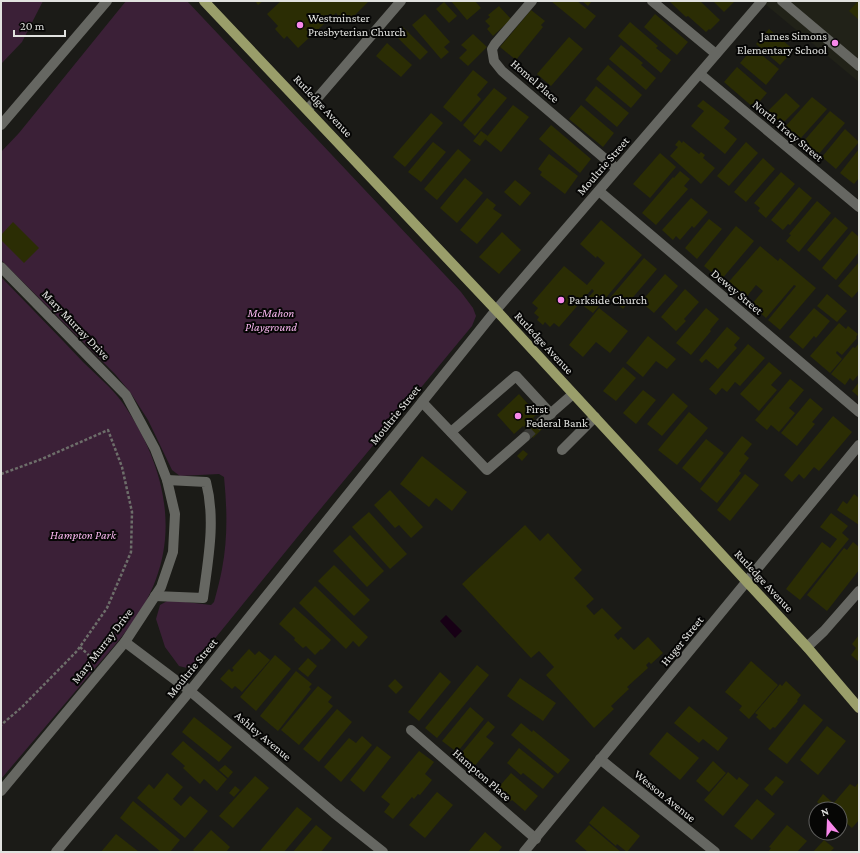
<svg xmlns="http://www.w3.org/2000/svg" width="860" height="853" font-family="'Crimson Pro',serif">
<rect width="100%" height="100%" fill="#1b1b17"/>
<!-- built -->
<polygon fill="#212218" points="767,1 859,1 859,82 765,4"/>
<!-- green -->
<g fill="#3b2037">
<polygon points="1,1 43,1 22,42 1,64"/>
<path d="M 126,1 L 187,1 L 461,292 L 473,308 L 476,316 L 472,326 L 308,524 L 195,663 L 187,668 L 179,666 L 165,647 L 156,619 L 160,605 L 169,600 L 211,605 L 214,602 C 217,591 220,580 222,569 C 228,538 227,507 224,477 L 219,474 L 180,476 L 172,470 L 148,420 L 130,392 L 115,374 L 1,260 L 1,152 L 19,133 Z"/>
<path d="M 1,277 C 28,305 56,333 83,362 C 95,374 112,388 122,402 C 158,453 179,518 156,579 C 142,618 111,649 85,680 C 57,713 29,746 1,779 Z"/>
</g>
<!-- water -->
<polygon fill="#170015" points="446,615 462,631 455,638 440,621"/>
<!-- building -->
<g fill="#2b2d04">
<polygon points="255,1 263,1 258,5"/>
<polygon points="281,1 369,1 346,24 336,13 298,48 287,36 284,39 275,29 278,26 267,14"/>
<polygon points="451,1 475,1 481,8 467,20"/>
<polygon points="551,1 577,1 596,16 585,29"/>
<polygon points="582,1 592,1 588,6"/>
<polygon points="669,1 700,1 720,20 710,30 709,29 706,32 688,16 686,17"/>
<polygon points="713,1 735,1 724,12"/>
<polygon points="858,1 859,1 859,20 849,11"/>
<polygon points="444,2 457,16 449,23 436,9"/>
<polygon points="499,6 511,19 493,36 487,29 490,26 485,21 490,17 488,15"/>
<polygon points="531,10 545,21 541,25 543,27 516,60 500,47"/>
<polygon points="425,14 450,42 444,47 449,52 441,59 412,25"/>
<polygon points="655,14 688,42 677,55 644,27"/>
<polygon points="630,22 658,46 656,48 671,60 661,73 618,36"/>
<polygon points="402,26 428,52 420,60 394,34"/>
<polygon points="769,29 794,50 780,65 756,44"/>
<polygon points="473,34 487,47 468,66 459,58 467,50 461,45"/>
<polygon points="569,37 583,49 551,86 537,74"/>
<polygon points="387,43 412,65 401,77 376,56"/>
<polygon points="621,45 643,63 641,65 656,78 646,90 609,59"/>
<polygon points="753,48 779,69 766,85 740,63"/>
<polygon points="608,65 642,95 631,108 596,79"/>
<polygon points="737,67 767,93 754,108 724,82"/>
<polygon points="473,70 488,82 477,95 481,99 461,122 443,107"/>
<polygon points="596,86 629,113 617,127 585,100"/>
<polygon points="494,88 507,98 475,136 463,125"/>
<polygon points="786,93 800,106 781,125 767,112"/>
<polygon points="812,97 827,109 800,139 785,127"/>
<polygon points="703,100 730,121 724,128 737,139 725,154 691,126 704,111 697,106"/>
<polygon points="513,105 529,117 501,152 485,139"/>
<polygon points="581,105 614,133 603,147 569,119"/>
<polygon points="830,111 845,123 818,155 803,142"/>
<polygon points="431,113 443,123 405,167 393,157"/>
<polygon points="551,125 591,159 580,173 539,139"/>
<polygon points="845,129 859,142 836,169 822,157"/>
<polygon points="481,131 488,136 480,146 473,141"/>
<polygon points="679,140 682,143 683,141 699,154 701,152 705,155 703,158 715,168 701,184 670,156 678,147 675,145"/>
<polygon points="433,142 446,152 421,182 408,172"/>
<polygon points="746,142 758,153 729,186 717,176"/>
<polygon points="458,149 471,160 437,200 424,189"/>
<polygon points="859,149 859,178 854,184 840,173"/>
<polygon points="660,153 676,167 650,198 633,184"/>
<polygon points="549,154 578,176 565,194 540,175 542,172 538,169"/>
<polygon points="763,158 775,169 746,202 734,192"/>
<polygon points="680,171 690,179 684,186 688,189 656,225 642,213 673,177 674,178"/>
<polygon points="781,172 795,184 766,218 758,211 760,208 754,203"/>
<polygon points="465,178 483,193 457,223 440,208"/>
<polygon points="515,180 531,193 520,206 504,192"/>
<polygon points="799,187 812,198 790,225 788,224 783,230 771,220"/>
<polygon points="487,198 496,205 493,209 502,215 477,244 460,230"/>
<polygon points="691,198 708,212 694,228 692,226 680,240 676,236 673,240 662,230"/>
<polygon points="817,201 831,213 799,252 786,241 791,235 789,234"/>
<polygon points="835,217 848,228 820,261 807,250"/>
<polygon points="709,219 722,229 697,259 685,248"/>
<polygon points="601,220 642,255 593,313 582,305 594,291 592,289 559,327 554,323 550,327 545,322 543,325 537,320 539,317 534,313 538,308 532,303 564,266 587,285 605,263 597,256 596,258 580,244"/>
<polygon points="13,222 39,248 24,263 1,240 1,235"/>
<polygon points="736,226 754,241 721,280 704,266"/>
<polygon points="852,231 859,237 859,252 836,280 822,268"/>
<polygon points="502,232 521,250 499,274 479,257"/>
<polygon points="760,246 778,261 780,258 816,288 780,330 768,320 796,286 794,285 766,318 751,305 763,291 756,285 744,300 726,285"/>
<polygon points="644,258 657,269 623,309 610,298"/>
<polygon points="859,262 859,290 852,298 838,286"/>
<polygon points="665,274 678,286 654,313 641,302"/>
<polygon points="685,289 699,302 684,319 686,321 676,331 661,317"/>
<polygon points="827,294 847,311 837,322 817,306"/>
<polygon points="599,308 628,331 610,353 596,342 583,357 569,345"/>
<polygon points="706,308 719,319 710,330 711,331 691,355 676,343"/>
<polygon points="814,308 830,321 816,338 814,336 803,349 789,337"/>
<polygon points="839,323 846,329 848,326 858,334 856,337 857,338 842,355 837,351 836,353 842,359 830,373 810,356"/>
<polygon points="727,327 740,338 734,345 737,348 718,369 706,359 702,363 699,360"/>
<polygon points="648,336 676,359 667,369 656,361 643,377 626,363"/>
<polygon points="859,343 859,374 853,381 850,378 845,385 831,374 853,347 855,348"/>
<polygon points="748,344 765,358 740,386 735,382 727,392 722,388 716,395 709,389"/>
<polygon points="769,362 782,373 771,385 777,390 759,411 740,394"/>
<polygon points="623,367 636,378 616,401 603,391"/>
<polygon points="790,379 804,390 789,408 795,413 779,432 771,425 767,430 755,420"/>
<polygon points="859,382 859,397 852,391"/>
<polygon points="643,390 656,400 636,424 623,413"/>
<polygon points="673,393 688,406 662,436 647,424"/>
<polygon points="519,394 537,414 533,418 543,428 533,438 523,426 514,434 497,415"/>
<polygon points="810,398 823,409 812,422 815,424 797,446 781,433"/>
<polygon points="689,412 708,428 677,465 658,450"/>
<polygon points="833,416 852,432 819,471 814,467 804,479 799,474 792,482 784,475"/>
<polygon points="742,436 752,444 744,454 749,458 739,471 741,473 717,503 700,489"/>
<polygon points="706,439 724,453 700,483 682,468"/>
<polygon points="523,450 528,454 522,461 517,456"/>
<polygon points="422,456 467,492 452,511 436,498 429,507 400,484"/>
<polygon points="745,474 759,485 730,521 717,510"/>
<polygon points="390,490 423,527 411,538 399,525 395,528 374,505"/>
<polygon points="854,494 859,498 859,525 837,510 843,501 847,504"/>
<polygon points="369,512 407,554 390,569 352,527"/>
<polygon points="831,513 848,526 842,533 849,539 800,600 786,589 822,542 830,548 837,539 820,527"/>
<polygon points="525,525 540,541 548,533 582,570 574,578 594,599 586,606 594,615 602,608 622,628 614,635 618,640 621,637 634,650 648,637 663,653 651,664 649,662 646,665 648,668 627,687 629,689 611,706 614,709 594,728 546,675 554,667 539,651 531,658 462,584"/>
<polygon points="350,535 384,571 367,587 333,551"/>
<polygon points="853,542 859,547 859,570 827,611 807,595 844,548 847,550"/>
<polygon points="334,565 370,600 354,616 318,581"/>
<polygon points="315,586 368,637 359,647 353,641 346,649 299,603"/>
<polygon points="294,607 331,640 322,650 321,649 315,655 306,646 303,648 294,640 295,638 279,624"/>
<polygon points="859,635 859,662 851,655 856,648 852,644"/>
<polygon points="249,649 255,655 259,651 270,660 242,692 235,686 232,689 220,679 229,669 232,672 234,670 232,668"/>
<polygon points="275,655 291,669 256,711 240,697"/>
<polygon points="308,658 317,666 308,677 298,669"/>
<polygon points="751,661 778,685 749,719 739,710 742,706 725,692"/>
<polygon points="477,665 489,675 437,738 425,728"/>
<polygon points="296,671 312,684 309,687 311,689 278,731 260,716"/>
<polygon points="440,672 451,682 419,721 408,712"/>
<polygon points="520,678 556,703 543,721 507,696"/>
<polygon points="395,679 403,687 396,694 388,686"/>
<polygon points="786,681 801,695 797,700 798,701 775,728 773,727 770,730 756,717 758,715 755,713 780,684 782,686"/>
<polygon points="318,686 332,697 328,702 333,706 299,745 281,730"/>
<polygon points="804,704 823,720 787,764 768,749"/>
<polygon points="689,706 728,738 718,751 703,739 699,743 674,723"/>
<polygon points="470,707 484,719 459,750 456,748 454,750 442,741"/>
<polygon points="337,709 352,722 319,762 303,749"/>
<polygon points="194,717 232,747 219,762 182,732"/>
<polygon points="488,721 495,727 486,737 494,743 473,768 459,756"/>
<polygon points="521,723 532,732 533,730 570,760 558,774 511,735"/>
<polygon points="827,726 846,741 818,775 800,760"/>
<polygon points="667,732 699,758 680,780 649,754"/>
<polygon points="362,736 372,745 341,782 324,767 349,738 356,743"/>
<polygon points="183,741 227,779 217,791 204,779 200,784 183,768 185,766 171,754"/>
<polygon points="377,746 391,757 364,792 350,780"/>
<polygon points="519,748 554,776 543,789 523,773 521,775 507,763"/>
<polygon points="419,751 434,762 425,774 432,780 420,795 418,794 414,799 412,797 393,819 384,812 390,804 381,797"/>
<polygon points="713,761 726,773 709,792 696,781"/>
<polygon points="225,765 233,772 228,778 219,770"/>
<polygon points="728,772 737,780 739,777 749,785 723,816 704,800"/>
<polygon points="167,773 183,787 173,799 181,806 190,796 208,811 185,838 137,798 149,784 154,789"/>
<polygon points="511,773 538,796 525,811 512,800 511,801 497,789"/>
<polygon points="255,776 269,788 233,828 219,816"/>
<polygon points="776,776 784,782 772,796 764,789"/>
<polygon points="859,782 859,820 852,828 845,822 840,827 840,809 836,809 832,805 850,784 855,787"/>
<polygon points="235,786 240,790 234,797 229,793"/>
<polygon points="437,792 453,805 425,838 409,825"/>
<polygon points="823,794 833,803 828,809 825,809 817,802"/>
<polygon points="757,799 775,814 752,840 734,826"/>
<polygon points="133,801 180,840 170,852 161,852 120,818"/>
<polygon points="603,806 640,836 627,852 617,844 616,846 589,823"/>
<polygon points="297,807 312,819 284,852 259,852"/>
<polygon points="316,825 332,838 321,852 293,852"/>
<polygon points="589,825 621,852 588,852 575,841"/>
<polygon points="787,825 807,841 797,852 768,852 771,848 769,847"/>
<polygon points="211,830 230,847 226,852 195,852 193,850"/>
<polygon points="485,832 502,847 498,852 468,852"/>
<polygon points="116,834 139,852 101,852"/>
<polygon points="824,840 834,848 830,852 813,852"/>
</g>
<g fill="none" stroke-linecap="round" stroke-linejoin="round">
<!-- minor-tunnel -->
<polyline stroke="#393935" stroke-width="10" stroke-dasharray="10 5" stroke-linecap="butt" points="525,437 541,422"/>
<!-- path -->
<g stroke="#6d6e6a" stroke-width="2.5" stroke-dasharray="3 2" stroke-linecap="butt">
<polyline points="1,474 42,459 108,430 122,467 132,512 131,552 107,608 77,651 22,707 1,725"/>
<polyline points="80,647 94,660"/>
</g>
<!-- minor -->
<g stroke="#666762" stroke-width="10">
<polyline points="532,1 495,44 492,49 494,61 502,71 617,169"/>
<polyline points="652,1 716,54"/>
<polyline points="782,1 859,66"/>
<polyline points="700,74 859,207"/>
<polyline points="308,109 401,1"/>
<polyline points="1,125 107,1"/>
<polyline points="599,191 859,412"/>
<polyline points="1,267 126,395 155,449 167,480 175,514 173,552 161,587 125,642 1,791"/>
<polyline points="422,402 487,470 525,437"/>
<polyline points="541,422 573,394"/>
<polyline points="451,432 516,376 551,414"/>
<polyline points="562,450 595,417"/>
<path d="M 155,596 L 203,598 C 208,560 216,520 206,482 L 167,480"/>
<polyline points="125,642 190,691 334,813 383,852"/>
<polyline points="807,647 824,631 859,591"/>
<polyline points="411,730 536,839"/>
<polyline points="600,759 715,852"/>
<polyline points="56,852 190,691 496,310 762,1"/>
<polyline points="524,852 859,445"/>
</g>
<!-- major -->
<polyline stroke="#9a9e6a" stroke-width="10" points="204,1 496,310 807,647 859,708"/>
</g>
<!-- markers -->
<g fill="#f888eb" stroke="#060605" stroke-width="1.5">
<circle cx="300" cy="25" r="4"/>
<circle cx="835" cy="43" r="4"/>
<circle cx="561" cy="300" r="4"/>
<circle cx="518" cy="416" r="4"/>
</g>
<g text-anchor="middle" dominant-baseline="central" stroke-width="4" stroke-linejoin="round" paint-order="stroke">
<!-- poi labels -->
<g font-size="12" fill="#e1e2df" stroke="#060605" text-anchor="start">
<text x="308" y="18">Westminster<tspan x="308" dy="14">Presbyterian Church</tspan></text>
<text x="827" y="36" text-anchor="end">James Simons<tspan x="827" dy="14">Elementary School</tspan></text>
<text x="569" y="300">Parkside Church</text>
<text x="526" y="409">First<tspan x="526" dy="14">Federal Bank</tspan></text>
</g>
<!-- street labels -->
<g font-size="12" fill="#e1e2df" stroke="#060605">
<text transform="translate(535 81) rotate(41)">Homel Place</text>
<text transform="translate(323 106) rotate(47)">Rutledge Avenue</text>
<text transform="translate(788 131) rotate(40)">North Tracy Street</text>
<text transform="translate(603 166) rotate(-49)">Moultrie Street</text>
<text transform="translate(737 292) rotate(40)">Dewey Street</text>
<text transform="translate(76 325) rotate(46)">Mary Murray Drive</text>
<text transform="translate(544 343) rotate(47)">Rutledge Avenue</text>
<text transform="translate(395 415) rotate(-51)">Moultrie Street</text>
<text transform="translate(764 581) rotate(47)">Rutledge Avenue</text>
<text transform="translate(682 641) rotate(-51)">Huger Street</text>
<text transform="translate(102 646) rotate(-52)">Mary Murray Drive</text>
<text transform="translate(192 668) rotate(-51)">Moultrie Street</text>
<text transform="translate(263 736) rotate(40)">Ashley Avenue</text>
<text transform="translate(482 775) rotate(41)">Hampton Place</text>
<text transform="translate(665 796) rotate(39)">Wesson Avenue</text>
</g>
<!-- park labels -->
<g font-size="12" font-style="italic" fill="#f7b5ed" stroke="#060605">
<text x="271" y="313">McMahon<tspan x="271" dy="14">Playground</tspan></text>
<text x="83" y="535">Hampton Park</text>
</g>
</g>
<!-- border -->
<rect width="860" height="853" fill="none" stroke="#e1e2df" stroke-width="4"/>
<!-- north arrow -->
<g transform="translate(828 821) rotate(341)"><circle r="19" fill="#060605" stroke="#5e5e5c"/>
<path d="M0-3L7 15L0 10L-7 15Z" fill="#f888eb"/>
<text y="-6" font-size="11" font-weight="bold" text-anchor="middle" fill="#e1e2df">N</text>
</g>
<!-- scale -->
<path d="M14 30v6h51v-6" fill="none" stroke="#e1e2df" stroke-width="2"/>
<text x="20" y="30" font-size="12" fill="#e1e2df" stroke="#060605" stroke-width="3" paint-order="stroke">20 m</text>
</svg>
